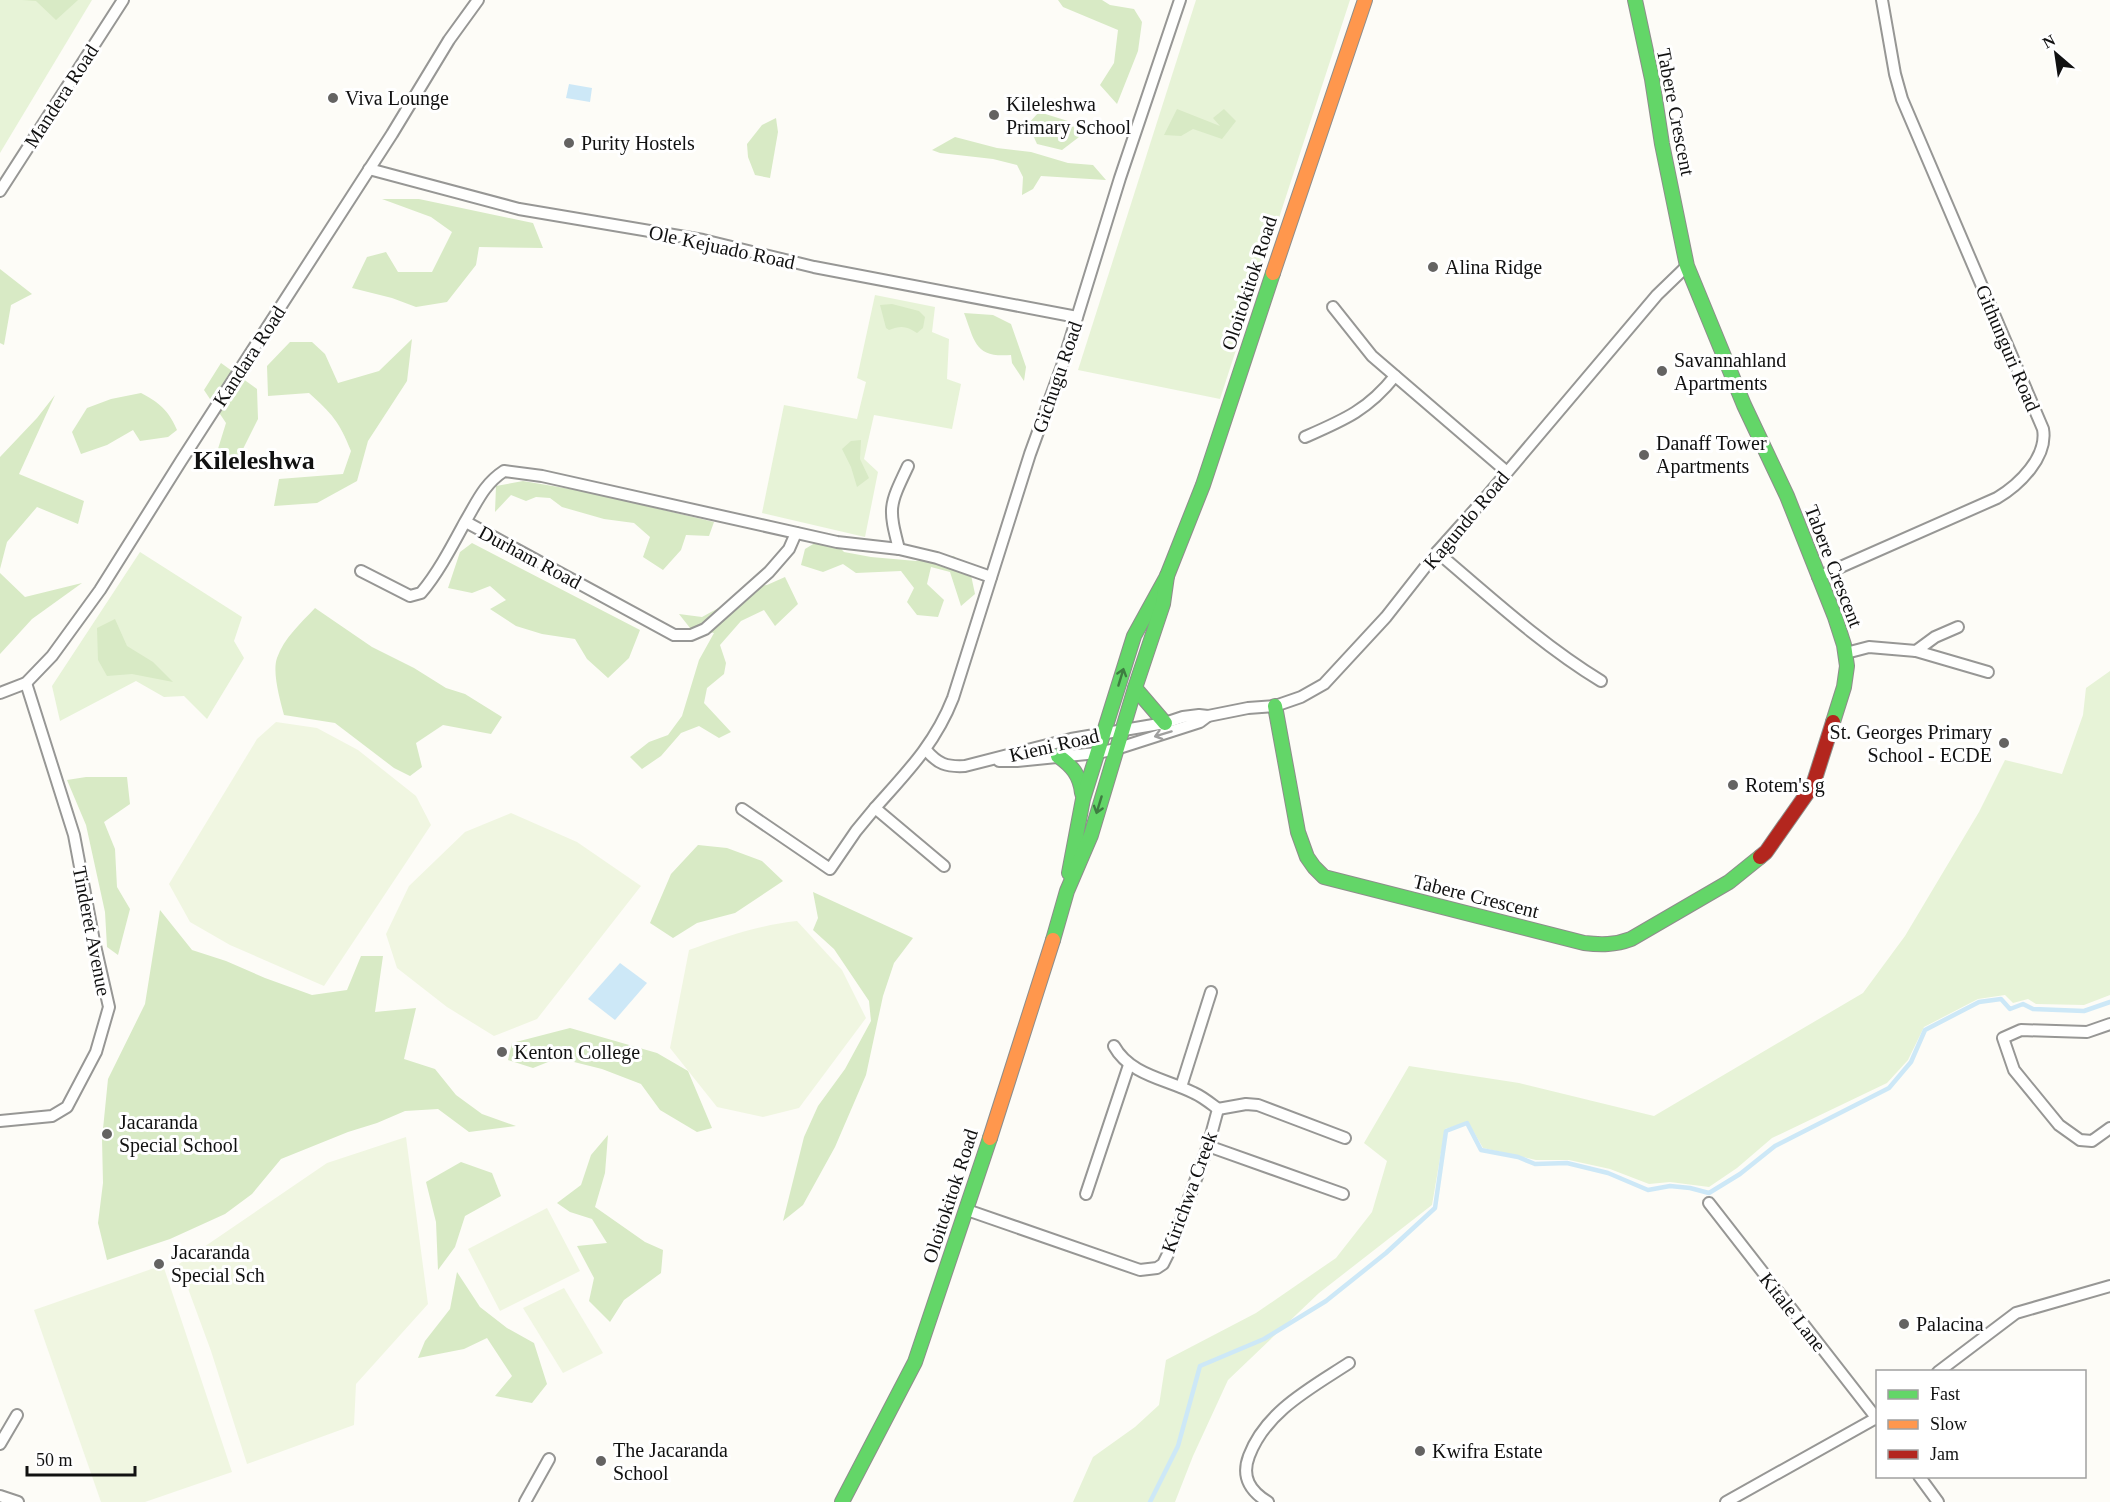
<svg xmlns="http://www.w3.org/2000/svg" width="2110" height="1502" font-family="Georgia,serif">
<rect width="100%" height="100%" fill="#fdfcf7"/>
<!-- green -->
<g fill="#e7f3d7">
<polygon points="0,0 92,0 0,153"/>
<polygon points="1196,0 1350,0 1220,399 1078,370"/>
<polygon points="875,295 935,307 932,332 949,339 947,379 961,384 952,429 874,415 864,459 878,472 865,537 762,513 784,405 857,419 866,382 857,378"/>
<polygon points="140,552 242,617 234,641 244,658 207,719 184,696 164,697 136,681 60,721 52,686"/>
<polygon points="2110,671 2110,995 2084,1005 2036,1004 2028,999 2013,1003 2005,995 1978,999 1924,1027 1908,1060 1887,1083 1772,1138 1737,1168 1709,1187 1670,1182 1649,1184 1610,1169 1569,1160 1536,1160 1483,1148 1468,1122 1445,1129 1432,1205 1319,1293 1228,1380 1193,1456 1175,1502 1073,1502 1093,1457 1135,1427 1159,1405 1166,1360 1256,1313 1336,1258 1372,1212 1387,1161 1364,1143 1409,1066 1519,1083 1654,1116 1863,993 1905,936 1979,812 2005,760 2062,774 2083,715 2086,688"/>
</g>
<!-- forest -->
<g fill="#d8eac5">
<polygon points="22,0 78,0 56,20 36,1"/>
<polygon points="1058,0 1102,0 1110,5 1134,9 1142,22 1138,51 1117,104 1100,85 1114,63 1118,30 1063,7"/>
<polygon points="1177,109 1220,126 1213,118 1224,109 1236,121 1222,139 1193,129 1181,136 1164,135"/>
<polygon points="1039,112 1071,122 1079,137 1062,150 1037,144 1028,124"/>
<polygon points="776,118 778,132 770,178 755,175 748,157 747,144 762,125"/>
<polygon points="955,137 997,148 1031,152 1068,163 1093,165 1106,180 1041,176 1033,189 1022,195 1023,177 1017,165 993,159 940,153 932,150"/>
<polygon points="382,199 419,199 533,223 543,248 479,247 476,265 447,302 416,307 392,298 352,288 367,257 386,252 398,272 432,272 452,232 431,217"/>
<polygon points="0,269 32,294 11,305 4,345 0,343"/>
<path d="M 892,304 L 919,311 L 925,317 L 923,328 L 917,333 C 907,326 901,325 889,330 L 886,328 L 880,305 Z"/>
<path d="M 964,313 L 993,315 L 1011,324 L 1026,367 L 1024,381 L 1012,363 L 1011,355 C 975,358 975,342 964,313 Z"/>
<path d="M 412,339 L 407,381 L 368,441 L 357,481 L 317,503 L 274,506 L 279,479 L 343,474 L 351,451 C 339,421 332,414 309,393 L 268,396 L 267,366 L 290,342 L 312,342 L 325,354 L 338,383 L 379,371 Z"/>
<polygon points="221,363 257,389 258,419 238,459 217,452 226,423 204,390"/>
<path d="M 141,393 C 159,402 169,411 177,430 L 168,437 L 140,441 L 133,430 L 107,445 L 81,454 L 72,432 L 87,408 L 111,399 Z"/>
<polygon points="55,395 19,474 84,501 78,524 37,507 7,542 0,569 0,457 37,418"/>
<polygon points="861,440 860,459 869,478 857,487 851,467 842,449 851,441"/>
<polygon points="523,481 588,492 714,522 709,536 686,535 681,550 663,570 643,557 650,537 634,523 604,519 562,507 550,498 536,497 526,501 511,495 495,512 496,486"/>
<polygon points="828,535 844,552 871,557 916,561 954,556 971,575 975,594 961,606 950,572 931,567 927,584 944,600 938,617 917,615 907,602 914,588 901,571 856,573 843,564 823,572 801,565 805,549"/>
<polygon points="472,543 640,630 629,658 608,678 587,659 575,639 542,634 516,626 490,609 506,600 490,586 472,593 448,588 460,552"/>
<polygon points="0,573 25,597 82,583 32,619 0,654"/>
<polygon points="785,577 798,604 775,626 764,610 741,621 720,645 726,663 724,674 707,688 704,703 731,732 719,738 699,726 681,733 661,756 642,769 630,757 649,742 668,735 682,716 699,660 714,633 690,628 679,614 702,617 724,605 744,587 767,585"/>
<path d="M 315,608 L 372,647 L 414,668 L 446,688 L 465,694 L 502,717 L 491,734 L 443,725 L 416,743 L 422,767 L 410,776 L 394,768 L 335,723 L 284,715 C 280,700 272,672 277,658 C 284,638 301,623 315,608 Z"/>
<polygon points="115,619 127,646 153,662 173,682 132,674 107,676 98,660 97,628"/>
<polygon points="86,777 127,777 130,804 104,822 115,849 117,887 130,909 118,955 107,947 105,912 86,825 67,780"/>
<polygon points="698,845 727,848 762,861 783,881 735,913 697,923 673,938 650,923 671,874"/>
<polygon points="813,892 913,938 894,963 883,996 866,1075 835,1147 803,1205 783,1221 804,1137 818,1106 845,1069 871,1021 869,1001 834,949 813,930 818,918"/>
<polygon points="160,910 192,950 226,961 265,978 312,995 347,990 361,956 383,956 375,1012 416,1008 404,1059 435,1069 456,1095 482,1114 516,1126 469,1132 438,1109 405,1111 377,1123 348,1132 281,1159 252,1194 225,1214 170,1239 107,1260 98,1223 103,1183 102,1139 108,1079 145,1004"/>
<polygon points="570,1028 657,1053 688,1071 712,1128 697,1132 660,1110 641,1084 602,1069 558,1058 533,1068 508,1060 512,1043"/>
<polygon points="608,1135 605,1173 595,1207 645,1242 663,1250 661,1273 624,1300 610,1322 589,1301 594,1278 577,1246 607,1243 592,1219 570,1212 557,1203 581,1185 591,1155"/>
<polygon points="461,1162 492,1173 501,1196 465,1216 455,1247 438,1270 436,1222 426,1182"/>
<polygon points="457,1272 480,1307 507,1328 534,1343 547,1384 532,1403 495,1396 512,1376 487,1338 464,1349 418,1358 425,1341 450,1309"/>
</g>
<!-- pitch -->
<g fill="#f0f6e1">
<polygon points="276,722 317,728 358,750 416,796 431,825 324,986 230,945 190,922 169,884 257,739"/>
<polygon points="511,813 577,842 641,886 537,1019 494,1036 447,1007 397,968 386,934 409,886 465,832"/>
<path d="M 797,921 L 842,970 L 866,1018 L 799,1108 L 763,1117 L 717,1107 L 670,1048 L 689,950 C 724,937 759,925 797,921 Z"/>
<polygon points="406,1137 428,1304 356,1384 354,1425 247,1464 211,1351 179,1264 327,1163"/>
<polygon points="547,1208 580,1271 500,1311 468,1249"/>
<polygon points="163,1265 232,1472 145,1502 101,1502 34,1310"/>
<polygon points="564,1288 603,1353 563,1373 523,1308"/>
</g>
<!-- water -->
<g fill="#cde8f7">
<polygon points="569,84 592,88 590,102 566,98"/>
<polygon points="620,963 647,983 615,1020 588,999"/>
</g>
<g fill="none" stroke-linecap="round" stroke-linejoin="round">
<!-- stream -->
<polyline stroke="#cde8f7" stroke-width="4.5" points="1150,1502 1178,1446 1200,1366 1264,1339 1326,1301 1386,1253 1435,1208 1446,1131 1467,1123 1481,1150 1518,1157 1535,1164 1567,1163 1608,1173 1648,1190 1670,1186 1690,1188 1709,1193 1740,1174 1775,1146 1889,1088 1911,1062 1925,1030 1979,1002 2001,999 2010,1009 2023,1004 2033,1009 2084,1011 2110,1002"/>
<!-- street casing -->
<g stroke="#979795" stroke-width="14">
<g id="street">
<polyline points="369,169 519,209 703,240 814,267 1077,317"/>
<polyline points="0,191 123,0"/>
<polyline points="1333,307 1372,356 1507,472"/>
<path d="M 1305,437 C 1344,420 1368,410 1395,376"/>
<polyline points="466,522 674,635 691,635 705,629 769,572 789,549 796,533"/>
<path d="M 899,549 C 888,507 889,506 908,466"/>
<path d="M 1437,552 C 1490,597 1542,645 1601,681"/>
<path d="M 361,571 L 410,596 L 421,593 C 438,573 452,546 465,522 C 477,502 484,484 504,471 L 542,476 L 837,542 L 899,549 L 937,558 L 991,577"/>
<path d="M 1818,577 L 1997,498 C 2019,485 2048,457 2043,429 L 1902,99 L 1895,74 L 1882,0"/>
<polyline points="1916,651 1935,637 1958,627"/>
<polyline points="1846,653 1869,647 1916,651 1988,672"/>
<polyline points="0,693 26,683 52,656 100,590 181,461 392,134 449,40 478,0"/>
<path d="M 926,750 C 938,764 946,767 965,766 L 1071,739 L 1165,723 L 1183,717 L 1199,715 L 1208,716 L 1248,708 L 1275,706 L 1301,697 L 1324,684 L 1386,617 L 1437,552 L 1487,496 L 1657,295 L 1687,266"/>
<polyline points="999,761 1017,761 1097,753 1116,749 1200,722 1208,716"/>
<polyline points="742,809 830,869 856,831 875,808"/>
<path d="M 944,866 L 875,808 C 907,772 935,744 953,698 L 1030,454 L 1062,366 L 1120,178 L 1180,0"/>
<polyline points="2110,1024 2087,1032 2021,1030 2003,1038 2014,1070 2059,1125 2080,1140 2092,1141 2110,1128"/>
<polyline points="1181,1087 1211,992"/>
<polyline points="1218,1109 1246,1104 1258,1105 1345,1138"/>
<polyline points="0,1121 52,1116 67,1107 96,1052 109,1007 94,941 74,835 26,683"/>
<polyline points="1208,1146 1343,1194"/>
<polyline points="1086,1194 1129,1065"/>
<polyline points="1709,1203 1878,1420"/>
<path d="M 967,1210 L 1140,1270 L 1157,1268 L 1163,1264 L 1170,1250 L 1208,1146 L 1218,1109 C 1210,1103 1203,1097 1194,1093 C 1166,1079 1130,1075 1114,1046"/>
<polyline points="1938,1372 2016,1313 2110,1286"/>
<polyline points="0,1444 17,1415"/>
<polyline points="1919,1476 1938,1502"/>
<polyline points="0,1496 18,1502"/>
<polyline points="525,1502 549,1459"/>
<path d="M 1268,1502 C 1250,1491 1241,1477 1249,1456 C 1266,1411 1311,1388 1349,1363"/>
<polyline points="1726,1502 1878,1417"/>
</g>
</g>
<!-- fast casing -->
<g stroke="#8e8d8b" stroke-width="16">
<g id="fast">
<polyline points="1635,0 1652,79 1662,144 1687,266 1744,405 1787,496 1835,617 1844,645 1847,666 1844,687 1833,722"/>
<polyline points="1135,688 1165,723"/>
<path d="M 1275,706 L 1298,832 L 1307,857 L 1314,867 L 1324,877 L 1584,943 C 1601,945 1615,945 1631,939 L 1729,882 L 1760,857"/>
<path d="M 1058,756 C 1072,766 1080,775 1082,793"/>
<polyline points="1069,873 1083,799 1134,636 1167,576 1203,485 1273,273"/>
<polyline points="1053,940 1067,891 1091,835 1135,688 1163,604 1167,576"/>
<polyline points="842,1502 915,1362 990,1138"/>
</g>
</g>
<!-- slow casing -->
<g stroke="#8e8d8b" stroke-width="16">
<g id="slow">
<polyline points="1273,273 1365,0"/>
<polyline points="990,1138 1053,940"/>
</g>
</g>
<!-- jam casing -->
<g stroke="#8e8d8b" stroke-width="16">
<polyline id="jam" points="1760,857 1766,852 1813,785 1833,722"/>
</g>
<!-- street -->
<use href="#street" stroke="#fffffe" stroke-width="10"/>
<!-- fast -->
<use href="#fast" stroke="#63d668" stroke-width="14"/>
<!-- slow -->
<use href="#slow" stroke="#ff974d" stroke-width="14"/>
<!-- jam -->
<use href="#jam" stroke="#b3261e" stroke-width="14"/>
</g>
<!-- one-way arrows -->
<defs><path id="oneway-shaft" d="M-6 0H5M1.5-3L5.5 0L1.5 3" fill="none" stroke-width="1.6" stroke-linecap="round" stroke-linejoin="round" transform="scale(1.5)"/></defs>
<g stroke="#3e7d41">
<use href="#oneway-shaft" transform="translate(1121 677) rotate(-73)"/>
<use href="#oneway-shaft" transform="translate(1099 805) rotate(107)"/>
</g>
<use stroke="#a0a09f" href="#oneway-shaft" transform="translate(1163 734) rotate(163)"/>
<!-- markers -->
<g fill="#646362" stroke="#fff" stroke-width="2">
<circle cx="333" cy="98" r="6"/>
<circle cx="994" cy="115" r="6"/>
<circle cx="569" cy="143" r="6"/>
<circle cx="1433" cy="267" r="6"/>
<circle cx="1662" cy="371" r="6"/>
<circle cx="1644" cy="455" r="6"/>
<circle cx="2004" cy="743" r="6"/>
<circle cx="1733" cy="785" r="6"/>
<circle cx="502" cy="1052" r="6"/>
<circle cx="107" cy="1134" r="6"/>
<circle cx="159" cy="1264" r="6"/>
<circle cx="1904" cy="1324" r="6"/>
<circle cx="1420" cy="1451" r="6"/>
<circle cx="601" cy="1461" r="6"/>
</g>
<g text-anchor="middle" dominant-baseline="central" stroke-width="6" stroke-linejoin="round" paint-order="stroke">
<!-- street labels -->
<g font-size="20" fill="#111" stroke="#fff">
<text transform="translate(61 96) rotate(-57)">Mandera Road</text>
<text transform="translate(1676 112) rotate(79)">Tabere Crescent</text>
<text transform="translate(722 247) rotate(12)">Ole Kejuado Road</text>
<text transform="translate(1249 283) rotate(-72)">Oloitokitok Road</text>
<text transform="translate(2008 348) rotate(67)">Githunguri Road</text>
<text transform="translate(249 356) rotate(-57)">Kandara Road</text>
<text transform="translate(1057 377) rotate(-71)">Gichugu Road</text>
<text transform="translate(1466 520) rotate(-50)">Kagundo Road</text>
<text transform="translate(530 557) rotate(28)">Durham Road</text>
<text transform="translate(1834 566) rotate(69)">Tabere Crescent</text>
<text transform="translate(1054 745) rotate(-13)">Kieni Road</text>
<text transform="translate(1476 896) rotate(14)">Tabere Crescent</text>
<text transform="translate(92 931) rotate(79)">Tinderet Avenue</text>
<text transform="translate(1189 1192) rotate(-70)">Kirichwa Creek</text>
<text transform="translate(950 1196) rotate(-72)">Oloitokitok Road</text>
<text transform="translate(1793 1312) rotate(52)">Kitale Lane</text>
</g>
<!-- poi labels -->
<g font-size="20" fill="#111" stroke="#fff" text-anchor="start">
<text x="345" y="98">Viva Lounge</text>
<text x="1006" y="104">Kileleshwa<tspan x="1006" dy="23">Primary School</tspan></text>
<text x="581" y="143">Purity Hostels</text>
<text x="1445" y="267">Alina Ridge</text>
<text x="1674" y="360">Savannahland<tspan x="1674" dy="23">Apartments</tspan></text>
<text x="1656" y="443">Danaff Tower<tspan x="1656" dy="23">Apartments</tspan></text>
<text x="1992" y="732" text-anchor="end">St. Georges Primary<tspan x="1992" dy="23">School - ECDE</tspan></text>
<text x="1745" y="785">Rotem's g</text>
<text x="514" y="1052">Kenton College</text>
<text x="119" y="1122">Jacaranda<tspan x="119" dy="23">Special School</tspan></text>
<text x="171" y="1252">Jacaranda<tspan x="171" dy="23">Special Sch</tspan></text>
<text x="1916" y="1324">Palacina</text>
<text x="613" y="1450">The Jacaranda<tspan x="613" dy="23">School</tspan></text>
<text x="1432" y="1451">Kwifra Estate</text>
</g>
<!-- district labels -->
<g font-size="26" font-weight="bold" fill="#111" stroke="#fff">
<text x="254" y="460">Kileleshwa</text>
</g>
</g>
<!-- legend -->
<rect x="1876" y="1370" width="210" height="108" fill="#ffffff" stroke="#a0a0a0" stroke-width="1.5"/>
<rect x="1888" y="1390" width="30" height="9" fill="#63d668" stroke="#a0a0a0" stroke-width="1.5"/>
<text x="1930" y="1400" font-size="18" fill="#111111">Fast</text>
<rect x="1888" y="1420" width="30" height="9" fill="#ff974d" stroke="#a0a0a0" stroke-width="1.5"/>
<text x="1930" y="1430" font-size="18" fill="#111111">Slow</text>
<rect x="1888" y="1450" width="30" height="9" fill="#b3261e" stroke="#a0a0a0" stroke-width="1.5"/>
<text x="1930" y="1460" font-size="18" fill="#111111">Jam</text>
<!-- north arrow -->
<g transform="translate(2056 54) rotate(331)" stroke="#ffffff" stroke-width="4.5" paint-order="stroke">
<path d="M0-4.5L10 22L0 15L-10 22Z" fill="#111111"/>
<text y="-9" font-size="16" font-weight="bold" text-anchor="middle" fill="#111111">N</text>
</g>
<!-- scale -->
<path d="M27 1466v9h108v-9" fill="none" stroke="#111111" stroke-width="3"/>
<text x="36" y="1466" font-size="18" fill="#111111" stroke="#ffffff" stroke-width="4.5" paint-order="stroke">50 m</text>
</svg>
